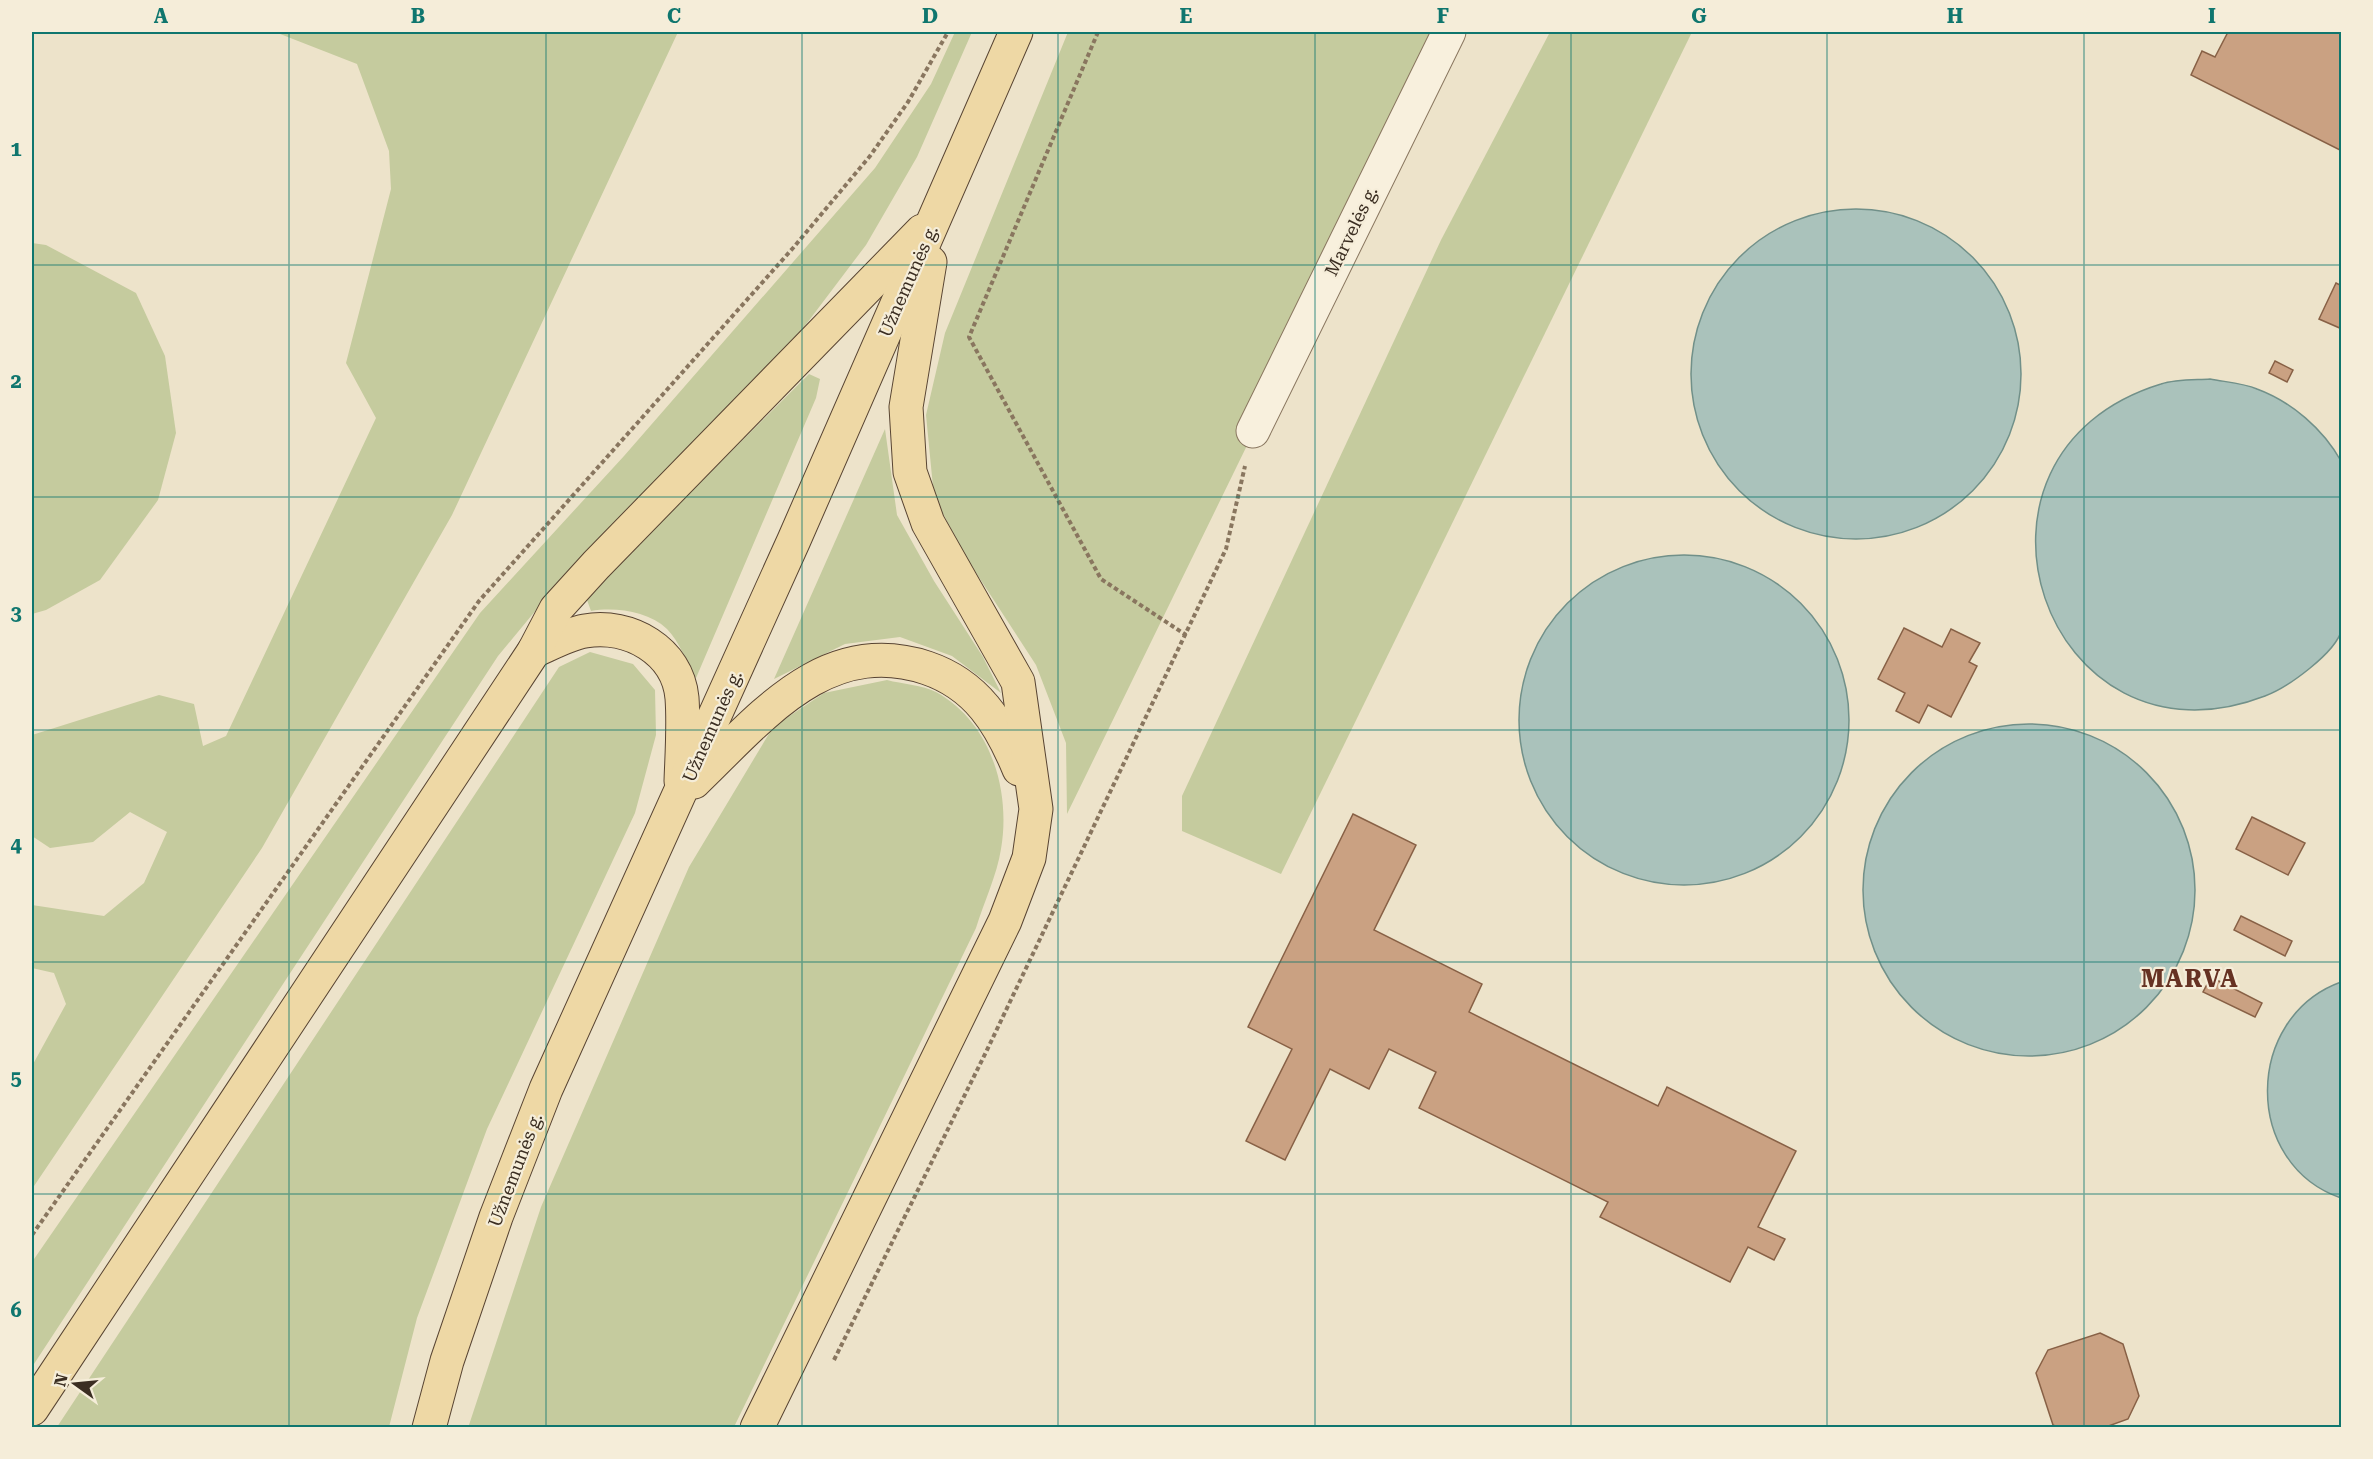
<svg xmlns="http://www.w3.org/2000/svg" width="2373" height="1459" font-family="'Roboto Serif',serif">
<rect width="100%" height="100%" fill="#ede3ca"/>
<!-- green -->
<g fill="#c5cb9e">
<polygon points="275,32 678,32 452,515 262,848 32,1189 32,1066 66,1004 54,973 32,968 32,905 104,916 144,883 167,832 130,812 93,842 50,848 32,836 32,735 159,695 194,704 203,746 226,736 376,418 346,363 391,189 389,151 357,64"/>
<polygon points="955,32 972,32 917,157 866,245 798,335 560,581 498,656 32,1367 32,1262 480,613 624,456 875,168 931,84"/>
<polygon points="1068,32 1449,32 1067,814 1066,743 1036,665 967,559 934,497 926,415 945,333"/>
<polygon points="1550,32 1692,32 1281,874 1182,831 1182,796 1441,240"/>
<polygon points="32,243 46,245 136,293 165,356 176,433 158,500 100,580 46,610 32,614"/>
<path d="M 809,374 L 820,379 L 816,398 L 696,678 C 687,663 679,641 667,629 C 648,611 615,607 591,611 L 587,600 L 596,586 Z"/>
<polygon points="885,429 897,515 934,581 983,657 1001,693 952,656 900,637 845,644 774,679"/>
<polygon points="590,652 633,664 655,690 656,735 635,813 487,1129 417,1318 389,1427 57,1427 559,667"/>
<path d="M 887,680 C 902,684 923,685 936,692 C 991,722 1011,791 1001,849 C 997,875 984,902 976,928 L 734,1427 L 468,1428 L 541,1207 L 689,867 L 773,727 L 824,693 Z"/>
</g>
<!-- water -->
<g fill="#aac2bb" stroke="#719089" stroke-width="1.5">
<circle cx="1856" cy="374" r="165"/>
<path d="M 2210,379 C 2225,382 2243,383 2257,389 C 2292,402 2323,429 2341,461 C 2342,502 2342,543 2342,584 C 2342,597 2345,616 2342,629 C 2336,653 2287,688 2265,696 C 2045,781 1933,454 2161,384 C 2176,379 2195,380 2210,379 Z"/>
<circle cx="1684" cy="720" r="165"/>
<circle cx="2029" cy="890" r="166"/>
<path d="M 2341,982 L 2342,982 L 2341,1198 C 2242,1164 2244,1017 2341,982 Z"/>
</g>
<!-- building -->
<g fill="#caa182" stroke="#886146" stroke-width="1.5">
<polygon points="2228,32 2342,32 2342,151 2191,75 2202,51 2215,57"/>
<polygon points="2336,283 2342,286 2342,329 2319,319"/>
<polygon points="2275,361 2293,370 2287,382 2269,373"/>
<polygon points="1904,628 1942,647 1951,629 1980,643 1969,662 1977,666 1951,717 1928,705 1919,723 1896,711 1905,693 1878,679"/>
<polygon points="1353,814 1416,845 1374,930 1482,984 1469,1012 1658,1106 1667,1087 1796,1151 1758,1227 1785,1239 1774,1260 1748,1247 1730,1282 1600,1217 1608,1202 1419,1108 1436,1072 1389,1049 1369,1089 1330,1069 1285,1160 1246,1141 1292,1049 1248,1027"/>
<polygon points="2252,817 2305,843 2288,875 2236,849"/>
<polygon points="2241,916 2292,941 2285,956 2234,930"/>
<polygon points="2211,977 2262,1003 2255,1017 2203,992"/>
<polygon points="2100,1333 2123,1344 2139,1396 2128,1419 2103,1428 2059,1428 2053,1425 2036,1373 2048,1350"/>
</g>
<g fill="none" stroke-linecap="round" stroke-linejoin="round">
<!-- minor casing -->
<g stroke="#89765f" stroke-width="35">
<polyline id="minor" points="1253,431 1449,32"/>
</g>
<!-- major casing -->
<g stroke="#584432" stroke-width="35">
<g id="major">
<path d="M 534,651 C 550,644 568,634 585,631 C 629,623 678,651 682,698 C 684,725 682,753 681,781"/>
<path d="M 694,782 C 760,719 825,634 927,668 C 977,685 1000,723 1019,769"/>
<polyline points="32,1409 534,651 556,609 596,565 922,231"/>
<polyline points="429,1428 447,1361 496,1217 546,1089 794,540 1016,32"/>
<polyline points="757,1428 1005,921 1029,858 1036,809 1018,682 928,523 910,472 906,407 930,262"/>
</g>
</g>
<!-- path -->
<g stroke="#89765f" stroke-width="4" stroke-dasharray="4.5 3" stroke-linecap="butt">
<polyline points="1098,32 969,337 1101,579 1186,635"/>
<polyline points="32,1235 479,601 793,248 870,156 908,102 948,32"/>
<polyline points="834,1360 987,1050 1226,549 1245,466"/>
</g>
<!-- minor -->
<use href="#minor" stroke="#f8f0dd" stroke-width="33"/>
<!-- major -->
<use href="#major" stroke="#eed8a5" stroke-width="33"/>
</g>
<!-- grid -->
<path fill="none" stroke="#0f766e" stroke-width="1.5" stroke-opacity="0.55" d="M 289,32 L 289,1428M 546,32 L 546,1428M 802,32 L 802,1428M 1058,32 L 1058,1428M 1315,32 L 1315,1428M 1571,32 L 1571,1428M 1827,32 L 1827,1428M 2084,32 L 2084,1428M 32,265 L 2342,265M 32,497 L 2342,497M 32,730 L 2342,730M 32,962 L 2342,962M 32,1194 L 2342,1194"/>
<g text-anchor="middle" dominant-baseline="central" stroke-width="4.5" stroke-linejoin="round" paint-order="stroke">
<!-- street labels -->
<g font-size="18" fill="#3b2e22" stroke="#f5edd9">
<text transform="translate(1351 231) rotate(-64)">Marvelės g.</text>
<text transform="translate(908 281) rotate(-66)">Užnemunės g.</text>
<text transform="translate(712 726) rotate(-66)">Užnemunės g.</text>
<text transform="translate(515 1170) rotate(-69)">Užnemunės g.</text>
</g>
<!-- district labels -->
<g font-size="24" font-weight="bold" letter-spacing="1.5" fill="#663223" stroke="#f5edd9">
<text x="2190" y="979">MARVA</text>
</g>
</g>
<!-- border -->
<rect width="2373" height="1459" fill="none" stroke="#f5edd9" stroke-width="66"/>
<!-- north arrow -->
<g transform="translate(75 1384) rotate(285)" stroke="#f5edd9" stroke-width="4.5" paint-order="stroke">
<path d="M0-4.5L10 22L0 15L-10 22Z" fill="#3b2e22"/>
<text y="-9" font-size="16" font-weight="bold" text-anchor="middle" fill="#3b2e22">N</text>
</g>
<rect x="33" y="33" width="2307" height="1393" fill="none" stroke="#0f766e" stroke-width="2"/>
<g font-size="20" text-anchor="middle" font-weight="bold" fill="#0f766e">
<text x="161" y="23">A</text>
<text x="418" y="23">B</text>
<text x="674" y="23">C</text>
<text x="930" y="23">D</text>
<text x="1186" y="23">E</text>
<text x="1443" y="23">F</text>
<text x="1699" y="23">G</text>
<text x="1955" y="23">H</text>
<text x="2212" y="23">I</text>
<text x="16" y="156">1</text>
<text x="16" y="388">2</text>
<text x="16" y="620">3</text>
<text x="16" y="852">4</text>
<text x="16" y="1085">5</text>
<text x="16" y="1317">6</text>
</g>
</svg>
